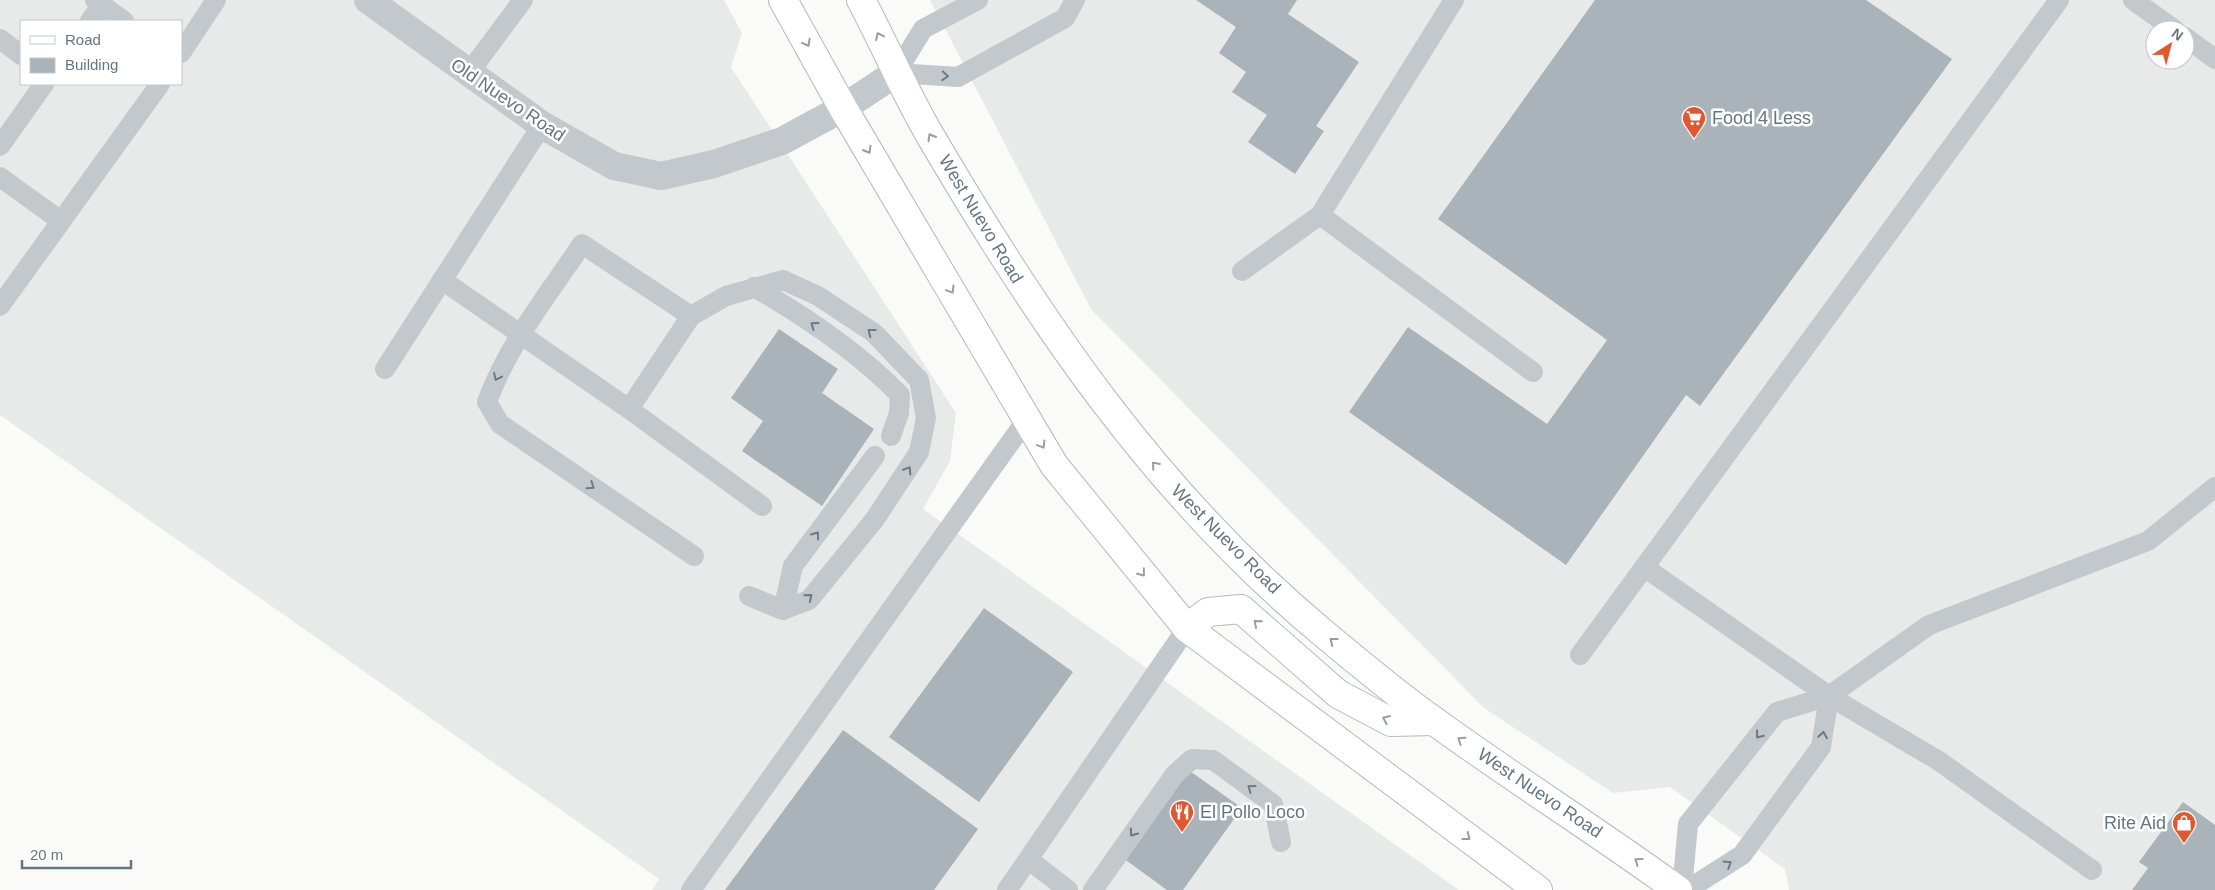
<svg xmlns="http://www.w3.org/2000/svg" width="2215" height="890" font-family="Arial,sans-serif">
<rect width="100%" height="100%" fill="#fafaf8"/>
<!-- built -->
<g fill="#e8e9e9" fill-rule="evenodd">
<path d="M 0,0 L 724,0 L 742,33 L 731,67 L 956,413 L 950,461 L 923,509 L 1459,890 L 652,890 L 659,879 L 0,415 ZM 21,21 L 181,21 L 181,84 L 21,84 Z"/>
<path d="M 930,0 L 2215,0 L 2215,890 L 1789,890 L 1785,869 L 1670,787 L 1613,793 L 1484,708 L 1091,309 ZM 2155,30 L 2185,30 L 2185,60 L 2155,60 Z"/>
</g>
<!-- building -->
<g fill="#aab3b9">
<polygon points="1196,0 1297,0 1288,14 1359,62 1316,126 1324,131 1295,174 1248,142 1267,115 1232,92 1246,72 1219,53 1236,27"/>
<polygon points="1595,0 1866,0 1952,59 1700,406 1686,395 1566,565 1349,412 1408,327 1547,424 1607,340 1438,219"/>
<polygon points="779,329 838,369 822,393 874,429 822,506 742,451 763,421 731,398"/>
<polygon points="984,608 1073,672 979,802 889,737"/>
<polygon points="843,730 978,829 934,890 725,890"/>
<polygon points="1187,769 1242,808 1183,890 1167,890 1123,858"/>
<polygon points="2183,802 2215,825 2215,890 2132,890 2148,868 2139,862"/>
</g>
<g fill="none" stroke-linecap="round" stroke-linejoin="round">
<!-- primary casing -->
<g stroke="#b5babe" stroke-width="30">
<g id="primary">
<polyline points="783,0 843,108 1054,465 1187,628 1538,890"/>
<path d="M 861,0 C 885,45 905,93 931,137 C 1040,323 1156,494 1323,633 C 1359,663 1396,694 1434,721 C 1514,779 1598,832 1678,890"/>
<polyline points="1187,628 1208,612 1241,609 1338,694 1391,722 1434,721"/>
</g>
</g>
<!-- lane -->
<g stroke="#c3c8cc" stroke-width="20">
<polyline points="978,0 923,29 896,73 958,77 1065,18 1075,0"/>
<polyline points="2133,0 2175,30"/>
<polyline points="102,5 124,21"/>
<polyline points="90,21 102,5 95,0"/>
<polyline points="2185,37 2215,59"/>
<polyline points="0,39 21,55"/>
<polyline points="181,53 216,0"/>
<polyline points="468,74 523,0"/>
<polyline points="0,146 44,84"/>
<polyline points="0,177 61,221"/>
<polyline points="1320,215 1533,372"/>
<polyline points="1242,271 1320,215 1454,0"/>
<polyline points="442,280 629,409 762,506"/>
<path d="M 754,287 C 806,317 858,352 900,395 L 899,413 L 891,436"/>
<polyline points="0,306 160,84"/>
<path d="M 691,316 L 582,244 C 548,295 508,344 487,402 L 500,424 L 694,556"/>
<polyline points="385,369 542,125"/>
<polyline points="629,409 691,316 726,296 783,280 818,296 874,333 919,380 926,418 919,452 875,519 809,600 783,610 749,596"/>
<polyline points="1644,567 1829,696 1939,761 2092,870"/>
<polyline points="783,610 793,566 875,456"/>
<polyline points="1580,655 2059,0"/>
<polyline points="1029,860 1068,890"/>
<polyline points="691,890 1027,419"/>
<polyline points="1007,890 1187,628"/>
<polyline points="1093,890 1175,774 1192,759 1213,760 1273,804 1281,842"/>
<polyline points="1682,890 1688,824 1777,712 1829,696 1929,625 2148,541 2215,487"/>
<polyline points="1687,890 1742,855 1821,747 1829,696"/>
</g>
<!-- street -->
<polyline stroke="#c3c8cc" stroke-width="28" points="368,0 542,125 614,166 661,176 714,164 782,141 843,108 896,73"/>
<!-- primary -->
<use href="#primary" stroke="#fff" stroke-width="28"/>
</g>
<!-- one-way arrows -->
<defs><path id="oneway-chevron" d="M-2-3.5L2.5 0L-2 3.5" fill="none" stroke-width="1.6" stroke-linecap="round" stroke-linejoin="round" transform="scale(1.25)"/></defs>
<g stroke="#939fa8">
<use href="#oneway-chevron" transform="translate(879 36) rotate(-116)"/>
<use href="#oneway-chevron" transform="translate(807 43) rotate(61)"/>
<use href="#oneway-chevron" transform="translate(931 137) rotate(-120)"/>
<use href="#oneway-chevron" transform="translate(868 150) rotate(60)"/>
<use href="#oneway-chevron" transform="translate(951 290) rotate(59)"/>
<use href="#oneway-chevron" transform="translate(1042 445) rotate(59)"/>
<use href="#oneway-chevron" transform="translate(1155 465) rotate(-131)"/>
<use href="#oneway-chevron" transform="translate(1142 573) rotate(51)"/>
<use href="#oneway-chevron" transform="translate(1257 623) rotate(-139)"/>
<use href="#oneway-chevron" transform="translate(1333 641) rotate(-142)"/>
<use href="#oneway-chevron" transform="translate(1386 719) rotate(-157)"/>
<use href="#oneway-chevron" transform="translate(1461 740) rotate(-146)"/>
<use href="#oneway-chevron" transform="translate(1467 837) rotate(37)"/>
<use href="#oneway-chevron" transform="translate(1638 861) rotate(-144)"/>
</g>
<g stroke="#6a7a87">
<use href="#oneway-chevron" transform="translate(945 76) rotate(4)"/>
<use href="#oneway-chevron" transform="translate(814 325) rotate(-144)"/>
<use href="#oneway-chevron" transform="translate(871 332) rotate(-142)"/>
<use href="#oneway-chevron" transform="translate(497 377) rotate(115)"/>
<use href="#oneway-chevron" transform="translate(908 470) rotate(-57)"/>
<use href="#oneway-chevron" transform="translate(591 486) rotate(34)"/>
<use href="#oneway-chevron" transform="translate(816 535) rotate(-54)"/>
<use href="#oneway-chevron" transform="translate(809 597) rotate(-39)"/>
<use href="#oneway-chevron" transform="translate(1759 735) rotate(128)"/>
<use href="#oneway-chevron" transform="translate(1823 735) rotate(-81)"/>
<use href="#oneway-chevron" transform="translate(1251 788) rotate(-144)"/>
<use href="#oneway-chevron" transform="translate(1133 833) rotate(125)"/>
<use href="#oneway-chevron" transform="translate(1728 864) rotate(-32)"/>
</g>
<!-- icons -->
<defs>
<g id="supermarket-pin" transform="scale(1.25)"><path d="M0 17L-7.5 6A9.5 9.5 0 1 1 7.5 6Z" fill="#e4572e" stroke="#fff"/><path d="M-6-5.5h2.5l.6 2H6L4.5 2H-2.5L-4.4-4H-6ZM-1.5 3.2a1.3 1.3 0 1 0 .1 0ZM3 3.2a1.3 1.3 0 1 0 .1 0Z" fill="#fff"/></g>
<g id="restaurant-pin" transform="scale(1.25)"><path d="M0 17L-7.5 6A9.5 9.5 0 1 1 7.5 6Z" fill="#e4572e" stroke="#fff"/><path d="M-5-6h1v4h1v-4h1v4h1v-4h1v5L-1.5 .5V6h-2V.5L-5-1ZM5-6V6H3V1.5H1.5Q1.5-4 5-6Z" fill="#fff"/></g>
<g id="shop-pin" transform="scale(1.25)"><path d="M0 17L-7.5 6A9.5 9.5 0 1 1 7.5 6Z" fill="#e4572e" stroke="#fff"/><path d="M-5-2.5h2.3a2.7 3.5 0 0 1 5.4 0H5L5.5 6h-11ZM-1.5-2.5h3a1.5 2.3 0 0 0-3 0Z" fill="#fff"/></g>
</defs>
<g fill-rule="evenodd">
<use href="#supermarket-pin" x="1694" y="118"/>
<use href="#restaurant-pin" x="1182" y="812"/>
<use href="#shop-pin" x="2184" y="823"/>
</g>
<g text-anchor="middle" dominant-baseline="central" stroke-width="5" stroke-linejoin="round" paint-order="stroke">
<!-- street labels -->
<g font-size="18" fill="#657683" stroke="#fff">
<text transform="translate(508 100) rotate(34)">Old Nuevo Road</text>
<text transform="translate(981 219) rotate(59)">West Nuevo Road</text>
<text transform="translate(1226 539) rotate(45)">West Nuevo Road</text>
<text transform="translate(1540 793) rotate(34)">West Nuevo Road</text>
</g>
<!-- poi labels -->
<g font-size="18" fill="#657683" stroke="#fff" text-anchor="start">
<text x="1712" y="118">Food 4 Less</text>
<text x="1200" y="812">El Pollo Loco</text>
<text x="2166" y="823" text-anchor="end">Rite Aid</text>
</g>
</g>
<!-- legend -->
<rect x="20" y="20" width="162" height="65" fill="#ffffff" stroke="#c1c8cd"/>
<rect x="30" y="36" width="25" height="8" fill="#ffffff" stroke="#c1c8cd"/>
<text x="65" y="45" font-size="15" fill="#657683">Road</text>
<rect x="30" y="58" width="25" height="15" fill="#aab3b9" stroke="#c1c8cd"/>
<text x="65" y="70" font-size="15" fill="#657683">Building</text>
<!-- north arrow -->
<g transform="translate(2170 45) rotate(36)"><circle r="24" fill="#ffffff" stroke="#c1c8cd"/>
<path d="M0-4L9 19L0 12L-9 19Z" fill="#e4572e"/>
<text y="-8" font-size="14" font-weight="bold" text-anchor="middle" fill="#657683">N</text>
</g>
<!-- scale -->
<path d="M22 860v8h109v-8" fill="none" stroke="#657683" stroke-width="2.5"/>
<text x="30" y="860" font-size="15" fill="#657683" stroke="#ffffff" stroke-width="4" paint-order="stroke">20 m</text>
</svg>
